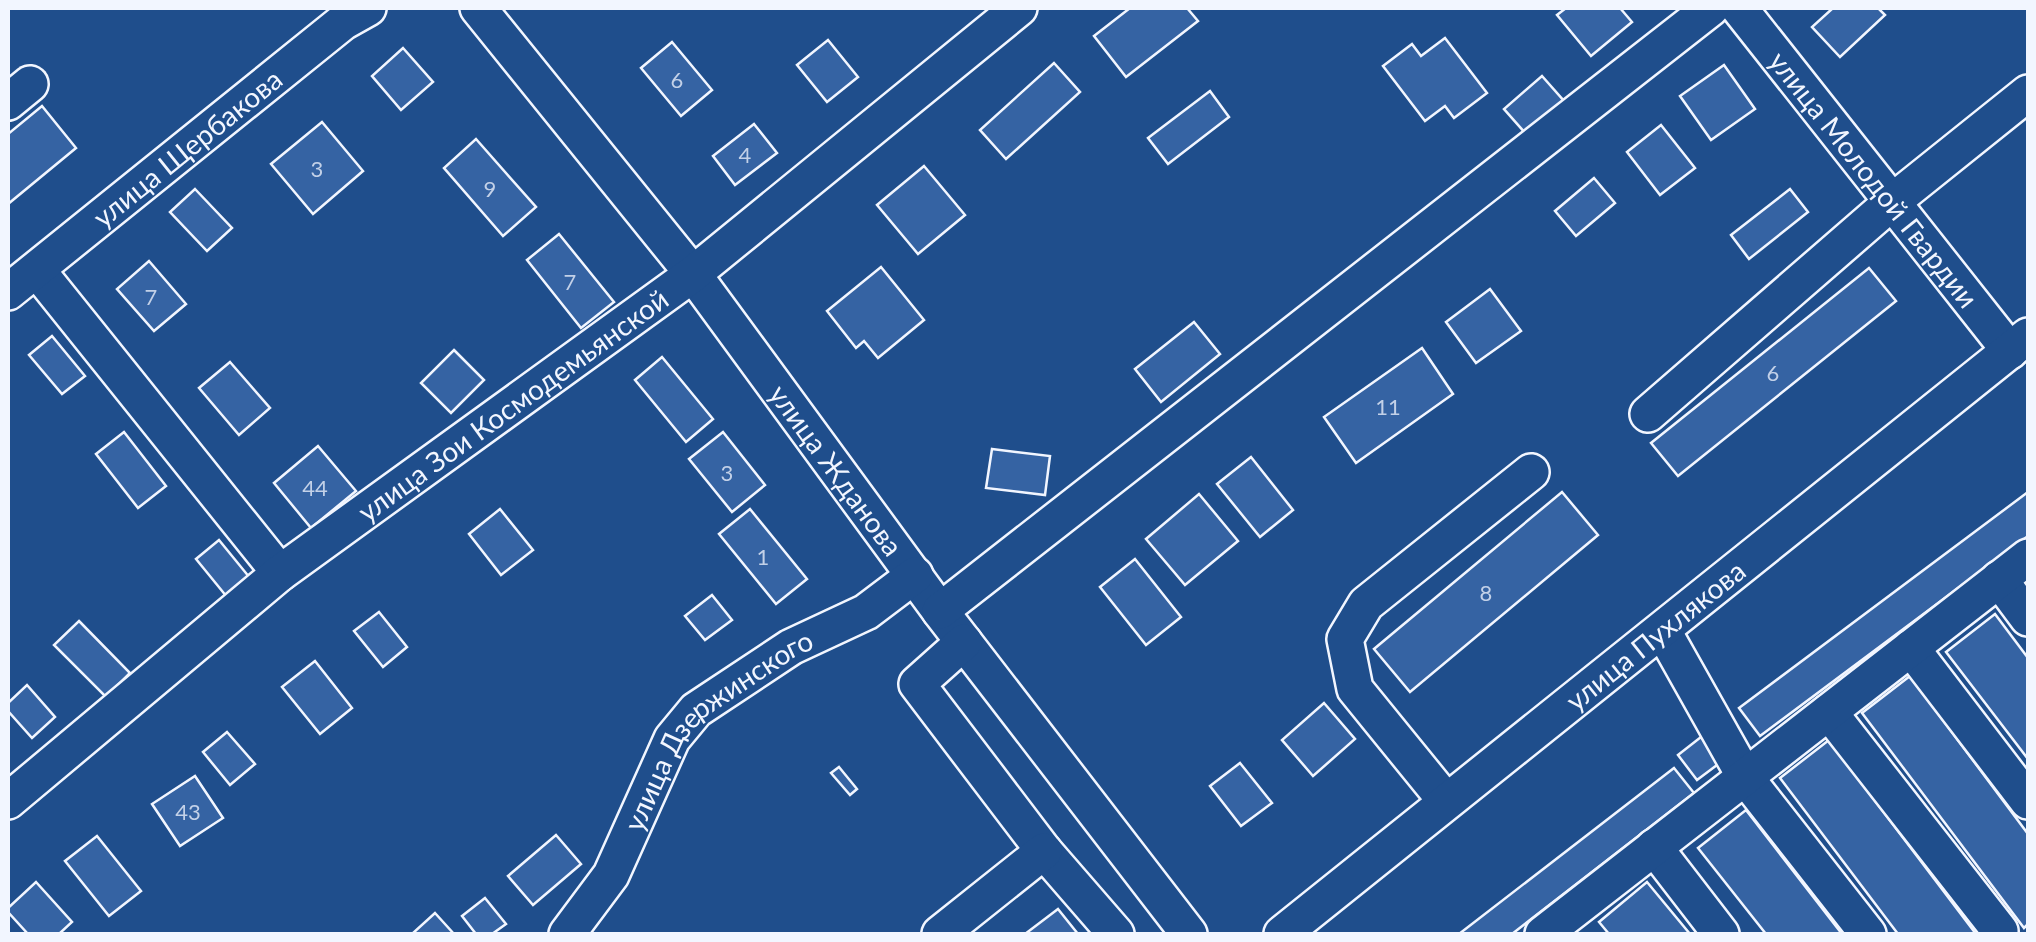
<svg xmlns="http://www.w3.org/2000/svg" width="2036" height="942" font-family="Lato,sans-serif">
<rect width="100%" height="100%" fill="#1f4e8c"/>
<!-- building -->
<g fill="#3563a3" stroke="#f2f6ff" stroke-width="2.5">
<polygon points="1130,8 1187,8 1198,21 1126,77 1094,36"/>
<polygon points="1566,8 1620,8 1632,22 1591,56 1557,15"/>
<polygon points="1833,8 1878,8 1885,15 1840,57 1812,27"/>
<polygon points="1445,38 1487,93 1454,118 1445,106 1425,121 1383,66 1412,44 1421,56"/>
<polygon points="828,40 858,77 827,102 797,65"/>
<polygon points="672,42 712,90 681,116 641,68"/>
<polygon points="403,48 433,82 401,110 372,76"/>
<polygon points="1054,63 1080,92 1006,159 980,130"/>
<polygon points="1724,65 1755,109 1711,140 1680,96"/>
<polygon points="1542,76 1564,101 1526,134 1504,109"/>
<polygon points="1210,91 1229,117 1168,164 1148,138"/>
<polygon points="42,106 76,148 8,204 8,134"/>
<polygon points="322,122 363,171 313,214 271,164"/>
<polygon points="754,124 777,153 735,185 713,156"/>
<polygon points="1661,125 1695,168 1660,195 1627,152"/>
<polygon points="476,139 536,207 503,236 444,168"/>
<polygon points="924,166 965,215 918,254 877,205"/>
<polygon points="1594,178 1615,203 1576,236 1555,211"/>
<polygon points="195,189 232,228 207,251 170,212"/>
<polygon points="1790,189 1808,212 1749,259 1731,235"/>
<polygon points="559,234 614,302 581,328 527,260"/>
<polygon points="149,261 186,304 154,331 117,289"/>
<polygon points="881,267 924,320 878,358 864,341 856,348 827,311"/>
<polygon points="1869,268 1896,301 1678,476 1651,443"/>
<polygon points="1490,289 1521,331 1476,363 1446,322"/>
<polygon points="1194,322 1220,354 1161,402 1135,369"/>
<polygon points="52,336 85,376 62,394 29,355"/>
<polygon points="1422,348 1453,394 1356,463 1324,417"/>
<polygon points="454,350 484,380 451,413 421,383"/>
<polygon points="662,357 713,419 686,442 635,380"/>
<polygon points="230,362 270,408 239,435 199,388"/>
<polygon points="124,432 166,486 138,508 96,454"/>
<polygon points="723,432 765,485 732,512 689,459"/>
<polygon points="318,446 356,491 311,528 274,483"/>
<polygon points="992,449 1050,456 1045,495 986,488"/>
<polygon points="1251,457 1293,510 1260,537 1217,484"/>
<polygon points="1562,492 1598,535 1410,692 1374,649"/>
<polygon points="2028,492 2028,536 1760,736 1739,708"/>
<polygon points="1199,494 1238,541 1185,585 1146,539"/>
<polygon points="500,509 533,550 501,575 469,534"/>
<polygon points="750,509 807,579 776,604 719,534"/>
<polygon points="219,540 250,578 227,597 196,559"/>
<polygon points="1135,559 1181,617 1146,645 1100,587"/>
<polygon points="712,595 732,620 705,640 685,616"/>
<polygon points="379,612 407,647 383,667 354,631"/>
<polygon points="1995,614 2028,658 2028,759 1946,652"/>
<polygon points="79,621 130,673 106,697 54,645"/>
<polygon points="315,661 352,708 320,734 282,687"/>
<polygon points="1910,676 2028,834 2028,924 2024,928 1862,713"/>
<polygon points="27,685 55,717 32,738 8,711 8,703"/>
<polygon points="1324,703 1355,739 1313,776 1282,740"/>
<polygon points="227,732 255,764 230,785 203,752"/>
<polygon points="1701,737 1721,762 1697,780 1678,755"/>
<polygon points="1829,740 1976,934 1898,934 1780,778"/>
<polygon points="1240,763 1272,803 1241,826 1210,786"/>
<polygon points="839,767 857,789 850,795 831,773"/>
<polygon points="1674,768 1694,793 1512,934 1459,934"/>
<polygon points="195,776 223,818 180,846 152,804"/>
<polygon points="1746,810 1842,934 1766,934 1698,848"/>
<polygon points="556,835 581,864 533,905 508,876"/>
<polygon points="97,836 141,891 109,916 65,861"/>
<polygon points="36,882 72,922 59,934 28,934 8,912 8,908"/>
<polygon points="1647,882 1690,934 1609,934 1599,922"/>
<polygon points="485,898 506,924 492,934 476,934 462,916"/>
<polygon points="1058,909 1078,934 1025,934"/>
<polygon points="435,913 454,934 414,934 413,933"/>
</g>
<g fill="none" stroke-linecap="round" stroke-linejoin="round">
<!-- minor casing -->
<g stroke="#f2f6ff" stroke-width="40">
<g id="minor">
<path id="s1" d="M 478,8 L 693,274 L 940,611 L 1189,934"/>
<path id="s2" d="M 1739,8 L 2010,351"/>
<polyline points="8,102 30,84"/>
<polyline points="37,270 280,573"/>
<path id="s3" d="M 8,292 L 343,22 L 368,8"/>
<polyline points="1648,414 1892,202 2028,93"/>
<polyline points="1999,579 2028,618"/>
<polyline points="940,611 1711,8"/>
<polyline points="1663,631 1745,777 1868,934"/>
<polyline points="964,642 917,684 1044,851 1116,934"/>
<polyline points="1911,648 2028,801"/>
<polyline points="1829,712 2000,931"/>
<path id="s4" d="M 8,801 L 280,573 L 693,274 L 1019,8"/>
<polyline points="1446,801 1355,689 1345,639 1366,604 1531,472"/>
<polyline points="1654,847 1721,934"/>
<path id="s5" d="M 567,934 L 611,875 L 672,739 L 696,710 L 791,647 L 866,612 L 915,575"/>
<polyline points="940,934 1044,851"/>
<path id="s6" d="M 1282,934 L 2028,336"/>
<polyline points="1543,934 2028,557"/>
</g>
</g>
<!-- minor -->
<use href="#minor" stroke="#1f4e8c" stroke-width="35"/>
</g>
<g text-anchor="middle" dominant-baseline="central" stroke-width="8" stroke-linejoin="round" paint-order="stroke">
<!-- number labels -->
<g font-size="22" fill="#c3d1e8">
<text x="677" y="79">6</text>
<text x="745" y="154">4</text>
<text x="317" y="168">3</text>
<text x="490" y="188">9</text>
<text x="570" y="281">7</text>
<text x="151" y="296">7</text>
<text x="1773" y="372">6</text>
<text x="1388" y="406">11</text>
<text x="727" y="472">3</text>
<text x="315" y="487">44</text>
<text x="763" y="556">1</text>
<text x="1486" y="592">8</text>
<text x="188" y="811">43</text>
</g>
<!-- street labels -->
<g font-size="28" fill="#f2f6ff" stroke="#1f4e8c">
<text stroke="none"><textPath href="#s3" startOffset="230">улица Щербакова</textPath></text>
<text stroke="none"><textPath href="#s2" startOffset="218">улица Молодой Гвардии</textPath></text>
<text stroke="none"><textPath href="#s4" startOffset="642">улица Зои Космодемьянской</textPath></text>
<text stroke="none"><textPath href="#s1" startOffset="585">улица Жданова</textPath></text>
<text stroke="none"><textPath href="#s6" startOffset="478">улица Пухлякова</textPath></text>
<text stroke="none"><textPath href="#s5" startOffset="260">улица Дзержинского</textPath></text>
</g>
</g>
<!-- border -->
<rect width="2036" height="942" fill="none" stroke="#f2f6ff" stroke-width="20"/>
</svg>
